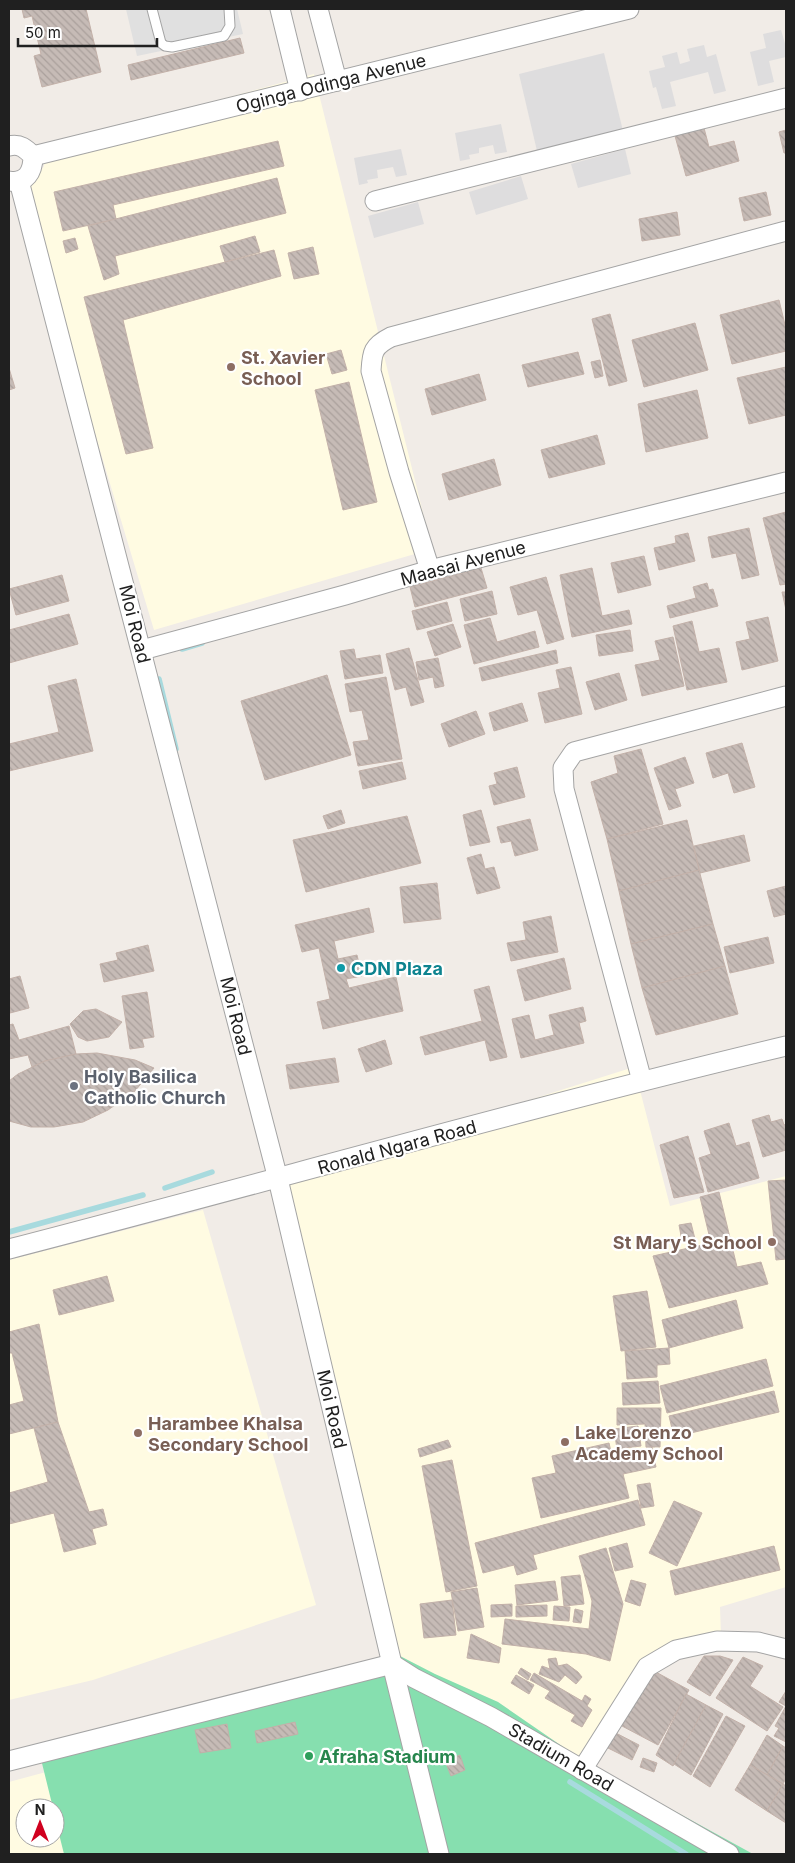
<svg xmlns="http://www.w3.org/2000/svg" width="795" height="1863" font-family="Inter,sans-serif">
<defs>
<pattern id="building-back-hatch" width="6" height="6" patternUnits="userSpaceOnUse" patternTransform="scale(1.25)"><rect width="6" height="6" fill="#c6bbb6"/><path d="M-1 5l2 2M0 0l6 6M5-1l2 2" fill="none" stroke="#aaa09c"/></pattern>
</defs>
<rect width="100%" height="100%" fill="#f1ece7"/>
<!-- residential -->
<g fill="#deddde">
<polygon points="781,30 786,47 786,57 769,61 774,82 758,86 750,52 766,48 763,34"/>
<polygon points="704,45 707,57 716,54 726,91 714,94 708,72 670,82 676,106 662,109 656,87 653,88 649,71 665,67 662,56 677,52 680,64 690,61 687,49"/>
<polygon points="604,53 623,131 537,151 519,74"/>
<polygon points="501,124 507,152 495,154 493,145 479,148 479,153 469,155 470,159 460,161 455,133"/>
<polygon points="401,149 407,175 396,177 393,167 377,170 378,178 367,180 368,183 359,185 354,158"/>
<polygon points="625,149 631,174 578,188 571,164"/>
<polygon points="521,176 528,199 476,215 469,192"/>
<polygon points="418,202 424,224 374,238 368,216"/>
</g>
<!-- education -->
<g fill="#fffbe2">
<polygon points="314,74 432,549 154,630 20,184 39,174 44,166 45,157 44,147"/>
<polygon points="634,1067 670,1206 786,1176 786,1587 720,1607 721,1635 676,1644 585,1762 498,1702 434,1674 400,1656 276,1180"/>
<polygon points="203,1210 316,1605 93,1680 9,1700 9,1260"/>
<polygon points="46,1772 54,1808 25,1808 25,1838 55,1838 55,1810 66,1854 9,1854 9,1782"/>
</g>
<!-- pitch -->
<polygon fill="#86dfaf" points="400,1656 435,1674 498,1702 585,1762 753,1854 64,1854 55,1818 55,1808 53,1808 39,1751"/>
<!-- parking -->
<polygon fill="#e0e0e0" points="126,9 237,9 243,34 137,56"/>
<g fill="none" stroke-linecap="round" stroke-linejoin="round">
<!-- stream -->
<g stroke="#a8dade" stroke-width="5.5">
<polyline points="182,649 202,643"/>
<polyline points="159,679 176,749"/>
<polyline points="165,1188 212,1172"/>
<polyline points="9,1232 143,1195"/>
<polyline points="570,1782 686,1854"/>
</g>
</g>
<!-- building -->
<g fill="url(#building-back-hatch)" stroke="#c3b1a9">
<polygon points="22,9 86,9 101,72 42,87 34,56 41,54 32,16 24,18"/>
<polygon points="240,38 244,53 131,80 128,65"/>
<polygon points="704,128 709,147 734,141 739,161 686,176 675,136"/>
<polygon points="786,130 786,153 784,153 779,132"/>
<polygon points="278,141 284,166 113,205 116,219 63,231 54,192"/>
<polygon points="277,178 286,213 115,256 119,274 104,280 88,226"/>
<polygon points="766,192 771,215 744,221 739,198"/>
<polygon points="677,212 680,235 642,241 639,219"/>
<polygon points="255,236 260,252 225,262 220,246"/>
<polygon points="75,238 78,249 66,253 63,241"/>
<polygon points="313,247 319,274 294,279 288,253"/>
<polygon points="274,250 281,276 123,320 153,448 126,454 84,297"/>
<polygon points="779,300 786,329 786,351 732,364 720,315"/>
<polygon points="610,314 627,381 609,386 592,319"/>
<polygon points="695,323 708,370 644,387 632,340"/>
<polygon points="341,350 347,370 332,374 326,354"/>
<polygon points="578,352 584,374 528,387 522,365"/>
<polygon points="600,360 603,376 595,378 591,362"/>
<polygon points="786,367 786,415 749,424 737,378"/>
<polygon points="9,368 15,388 9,390"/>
<polygon points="479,374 486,400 432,415 425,389"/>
<polygon points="349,382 377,502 343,510 315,390"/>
<polygon points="697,390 708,438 646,452 638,404"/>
<polygon points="597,435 605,464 549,478 541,450"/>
<polygon points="494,459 501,485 449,500 442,474"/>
<polygon points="786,512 786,584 780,585 763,518"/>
<polygon points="749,528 759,575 742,579 736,553 712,558 708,537"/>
<polygon points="688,533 695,561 659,570 654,548 676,543 675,536"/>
<polygon points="644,556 651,585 618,593 611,563"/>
<polygon points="481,568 487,588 415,607 410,587"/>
<polygon points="592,568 602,616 629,610 632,624 572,637 560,575"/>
<polygon points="62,575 69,601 16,615 9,589"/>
<polygon points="546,577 564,639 547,644 537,610 518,615 510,587"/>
<polygon points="707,583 709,590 713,589 718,606 670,618 667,606 696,598 693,587"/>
<polygon points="492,591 497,614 465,621 460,599"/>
<polygon points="782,592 786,592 786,610"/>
<polygon points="447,602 452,621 417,630 412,611"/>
<polygon points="69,614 78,644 9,663 9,630"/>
<polygon points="768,617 778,661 742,670 736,642 750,639 746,622"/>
<polygon points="490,618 497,642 535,631 539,647 474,664 464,625"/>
<polygon points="692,621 699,652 719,648 727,682 687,690 673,626"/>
<polygon points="453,624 461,647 435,656 427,632"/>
<polygon points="630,630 633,651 599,656 596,635"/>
<polygon points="673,637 684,686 642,696 635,665 660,660 655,641"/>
<polygon points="409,648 424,702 411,706 406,687 395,690 386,654"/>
<polygon points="354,649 356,659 380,655 383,673 345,679 340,651"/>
<polygon points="556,650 558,663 482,681 479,668"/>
<polygon points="438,658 444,686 435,688 433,677 419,680 416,662"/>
<polygon points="571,667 582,714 545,723 538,693 560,688 556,670"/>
<polygon points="619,673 627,700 595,710 586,682"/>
<polygon points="327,675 351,755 265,780 241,701"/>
<polygon points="386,677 402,759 358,766 353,742 369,740 362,710 350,712 345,684"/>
<polygon points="76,679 93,751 9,771 9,744 59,732 48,686"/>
<polygon points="522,703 528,721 494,731 489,713"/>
<polygon points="476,711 485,734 449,747 441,724"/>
<polygon points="742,743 755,787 734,793 728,773 713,778 706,753"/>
<polygon points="641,749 663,824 607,839 591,782 618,773 614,756"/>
<polygon points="685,757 694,783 675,789 681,806 669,810 654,768"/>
<polygon points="402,762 406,779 363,789 359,771"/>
<polygon points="517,767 525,797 494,805 489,786 497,784 494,773"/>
<polygon points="341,810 345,823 328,829 323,816"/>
<polygon points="481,810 490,842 470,846 463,815"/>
<polygon points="407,816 421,863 306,892 293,840"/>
<polygon points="530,819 538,850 515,856 511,841 501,843 497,827"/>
<polygon points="687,820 699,870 619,891 607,839"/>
<polygon points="744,835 750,861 700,873 694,846"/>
<polygon points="481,854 485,869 494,867 500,888 477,894 467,858"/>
<polygon points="699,870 713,924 631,944 619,891"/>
<polygon points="437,883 441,919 404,923 400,887"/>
<polygon points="786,886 786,914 774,917 767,891"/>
<polygon points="369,908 374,932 334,941 338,959 357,955 362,976 346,979 349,988 396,977 403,1011 323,1029 317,1002 330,999 319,948 302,952 295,925"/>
<polygon points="551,916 558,952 511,961 507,943 526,940 523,922"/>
<polygon points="713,924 725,966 642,988 631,944"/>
<polygon points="768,937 774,963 730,973 724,947"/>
<polygon points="148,945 154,971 104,982 100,964 118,960 116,953"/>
<polygon points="564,958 571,989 525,1001 517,970"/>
<polygon points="725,966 738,1014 656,1035 642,988"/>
<polygon points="20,976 29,1008 10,1013 9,979"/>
<polygon points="489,986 507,1057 490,1061 485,1040 425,1055 420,1037 482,1021 474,990"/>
<polygon points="147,992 154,1037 142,1039 144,1047 130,1049 122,996"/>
<polygon points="583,1007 586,1021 579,1023 584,1043 521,1058 512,1019 529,1015 535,1040 554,1035 549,1015"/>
<polygon points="96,1009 122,1022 109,1037 87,1041 78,1037 70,1024 83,1011"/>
<polygon points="13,1024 19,1040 69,1026 76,1054 45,1061 32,1067 28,1055 9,1059 9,1025"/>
<polygon points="385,1040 392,1064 366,1072 358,1049"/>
<polygon points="97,1053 135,1060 154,1068 135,1091 108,1110 83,1122 54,1127 31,1127 9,1121 9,1081 18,1074 45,1061 76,1054"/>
<polygon points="335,1058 339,1082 290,1089 286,1065"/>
<polygon points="769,1115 771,1122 782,1119 784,1125 786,1124 786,1150 763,1157 752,1120"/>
<polygon points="729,1123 736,1146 749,1142 759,1178 708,1192 699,1158 711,1154 704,1131"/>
<polygon points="688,1136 704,1192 674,1198 660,1145"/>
<polygon points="786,1180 786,1259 776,1260 768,1181"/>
<polygon points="719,1192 737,1267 761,1262 768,1284 669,1308 653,1256 711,1243 700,1197"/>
<polygon points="691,1223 695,1239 682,1241 679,1225"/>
<polygon points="107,1276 114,1301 59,1315 53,1290"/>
<polygon points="647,1291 656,1347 621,1351 613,1296"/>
<polygon points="736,1300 743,1328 669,1348 662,1320"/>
<polygon points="39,1324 58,1422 9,1434 9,1405 24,1401 12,1353 9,1353 9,1332"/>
<polygon points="669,1348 670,1364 657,1365 657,1377 627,1379 625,1351"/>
<polygon points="766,1359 773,1386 667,1413 660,1386"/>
<polygon points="658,1381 660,1403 623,1405 622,1383"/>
<polygon points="774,1391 779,1412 674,1437 669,1416"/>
<polygon points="617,1408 661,1408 660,1447 646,1447 645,1424 617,1425"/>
<polygon points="58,1422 89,1512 103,1509 107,1525 92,1529 96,1544 64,1552 54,1513 9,1524 9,1493 48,1482 34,1428"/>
<polygon points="638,1426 641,1446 617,1449 614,1429"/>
<polygon points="448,1440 451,1447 420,1457 418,1449"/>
<polygon points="609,1443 612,1456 652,1447 656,1467 623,1474 629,1498 541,1518 532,1478 556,1473 552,1456"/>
<polygon points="452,1460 477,1586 446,1592 422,1466"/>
<polygon points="650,1483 654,1506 641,1508 637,1485"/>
<polygon points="638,1500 645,1525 533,1555 537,1569 517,1575 514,1565 483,1573 475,1543"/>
<polygon points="674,1501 702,1513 677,1566 649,1553"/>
<polygon points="627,1543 633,1567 615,1571 609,1548"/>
<polygon points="774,1546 780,1570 675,1595 670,1571"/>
<polygon points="606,1548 623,1604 610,1661 586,1654 502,1644 505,1619 589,1629 592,1601 579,1556"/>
<polygon points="580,1575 584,1604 564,1606 561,1577"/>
<polygon points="631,1580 646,1584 640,1606 625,1601"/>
<polygon points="555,1581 558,1600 517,1605 515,1585"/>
<polygon points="477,1588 484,1627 458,1631 451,1592"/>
<polygon points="452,1600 456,1635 424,1638 420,1604"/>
<polygon points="512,1604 512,1616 491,1617 491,1605"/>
<polygon points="547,1605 547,1616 516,1617 516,1606"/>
<polygon points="554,1606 570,1607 569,1621 553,1620"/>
<polygon points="575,1609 583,1611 581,1623 573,1622"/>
<polygon points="471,1634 501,1648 499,1663 467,1658"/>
<polygon points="704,1656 720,1656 733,1660 710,1696 687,1682"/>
<polygon points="743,1657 763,1666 750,1686 783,1707 767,1731 716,1698"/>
<polygon points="556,1658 558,1666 567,1664 578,1672 582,1677 576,1684 565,1675 559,1682 539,1674 542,1666 550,1669 548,1659"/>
<polygon points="521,1668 531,1674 528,1680 518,1673"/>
<polygon points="652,1670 689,1690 658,1745 622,1726"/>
<polygon points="534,1673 582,1701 585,1695 591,1699 587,1706 592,1710 582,1727 571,1721 575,1715 545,1698 550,1691 530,1680"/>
<polygon points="516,1675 534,1685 529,1694 511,1683"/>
<polygon points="786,1691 786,1742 774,1736 779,1728 775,1726 786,1706 779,1702"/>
<polygon points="686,1694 706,1705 673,1766 656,1755"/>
<polygon points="706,1705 723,1714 691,1775 674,1764"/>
<polygon points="726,1716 745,1726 710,1787 693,1776"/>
<polygon points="295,1722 298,1734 257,1743 255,1731"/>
<polygon points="227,1724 231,1748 200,1753 195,1730"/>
<polygon points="610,1730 639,1745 632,1760 602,1745"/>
<polygon points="767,1735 783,1746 767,1775 750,1765"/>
<polygon points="783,1746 786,1748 786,1778 783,1784 767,1775"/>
<polygon points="460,1755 465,1770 451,1776 445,1761"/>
<polygon points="643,1758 657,1763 654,1772 640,1767"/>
<polygon points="750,1765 783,1784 767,1811 735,1790"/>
<polygon points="783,1784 786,1786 786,1823 767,1811"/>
</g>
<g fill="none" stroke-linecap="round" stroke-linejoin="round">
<!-- service casing -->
<g stroke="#a4a4a4" stroke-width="11">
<polyline id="service" points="152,9 161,43 165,46 172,47 224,36 230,26 229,9"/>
</g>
<!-- minor casing -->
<g stroke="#a4a4a4" stroke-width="21">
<g id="minor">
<polyline points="280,9 300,91"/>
<polyline points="318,9 337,81"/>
<path d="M 9,146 C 20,143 26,149 33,156 C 33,172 26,184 9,181"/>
<polyline points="33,156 629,9"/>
<polyline points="19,181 278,1179 392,1664 439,1854"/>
<polyline points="375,201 786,98"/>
<path d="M 430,570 L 399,472 L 371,371 C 372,352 373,346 391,337 L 786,231"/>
<polyline points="142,650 345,595 430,570 786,482"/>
<polyline points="642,1081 564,789 563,768 574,752 786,696"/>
<path d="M 9,1249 C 268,1182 526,1108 786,1046"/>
<polyline points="9,1761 392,1664 414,1678 491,1717 729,1854"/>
<polyline points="582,1770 647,1667 676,1650 717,1641 758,1642 786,1649"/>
</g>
</g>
<!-- service -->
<use href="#service" stroke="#fff" stroke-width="9"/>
<!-- minor -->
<use href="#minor" stroke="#fff" stroke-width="19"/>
</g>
<!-- markers -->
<g fill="#8d6e63" stroke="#fff" stroke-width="2">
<circle cx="231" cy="367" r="5"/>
<circle cx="772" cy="1242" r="5"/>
<circle cx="138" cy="1433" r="5"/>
<circle cx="565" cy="1442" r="5"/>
</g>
<circle fill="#0f9aa8" stroke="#fff" stroke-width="2" cx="341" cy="968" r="5"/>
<circle fill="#6b7280" stroke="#fff" stroke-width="2" cx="74" cy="1086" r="5"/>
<circle fill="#2e9e5b" stroke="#fff" stroke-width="2" cx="309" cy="1756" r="5"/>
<g text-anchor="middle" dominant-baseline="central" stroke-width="4.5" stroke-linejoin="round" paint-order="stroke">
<!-- street labels -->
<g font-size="18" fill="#202020" stroke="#fff">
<text transform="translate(331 83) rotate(-14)">Oginga Odinga Avenue</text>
<text transform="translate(463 563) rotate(-15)">Maasai Avenue</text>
<text transform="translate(135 624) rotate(76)">Moi Road</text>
<text transform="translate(236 1016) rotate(76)">Moi Road</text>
<text transform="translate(397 1147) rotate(-15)">Ronald Ngara Road</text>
<text transform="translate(332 1409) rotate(77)">Moi Road</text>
<text transform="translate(561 1757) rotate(30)">Stadium Road</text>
</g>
<!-- education labels -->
<g font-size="18" font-weight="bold" fill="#785e54" stroke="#fff" text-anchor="start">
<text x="241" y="357">St. Xavier<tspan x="241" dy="21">School</tspan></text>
<text x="762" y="1242" text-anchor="end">St Mary's School</text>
<text x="148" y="1423">Harambee Khalsa<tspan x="148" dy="21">Secondary School</tspan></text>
<text x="575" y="1432">Lake Lorenzo<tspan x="575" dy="21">Academy School</tspan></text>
</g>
<!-- culture labels -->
<g font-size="18" font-weight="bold" fill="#0d838f" stroke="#fff" text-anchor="start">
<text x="351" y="968">CDN Plaza</text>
</g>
<!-- worship labels -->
<g font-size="18" font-weight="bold" fill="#5b616d" stroke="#fff" text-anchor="start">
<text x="84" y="1076">Holy Basilica<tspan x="84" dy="21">Catholic Church</tspan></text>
</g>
<!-- leisure labels -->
<g font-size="18" font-weight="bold" fill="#27864d" stroke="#fff" text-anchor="start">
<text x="319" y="1756">Afraha Stadium</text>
</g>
</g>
<!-- border -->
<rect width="795" height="1863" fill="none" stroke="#202020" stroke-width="20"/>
<!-- north arrow -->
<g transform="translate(40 1823)"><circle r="24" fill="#ffffff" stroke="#a6a6a6"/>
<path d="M0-4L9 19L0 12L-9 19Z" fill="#d0011f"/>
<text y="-8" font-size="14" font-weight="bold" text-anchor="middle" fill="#202020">N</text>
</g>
<!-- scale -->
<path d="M18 38v8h139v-8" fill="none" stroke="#202020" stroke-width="2.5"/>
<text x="25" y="38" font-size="15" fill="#202020" stroke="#ffffff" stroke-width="4" paint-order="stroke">50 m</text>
</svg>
